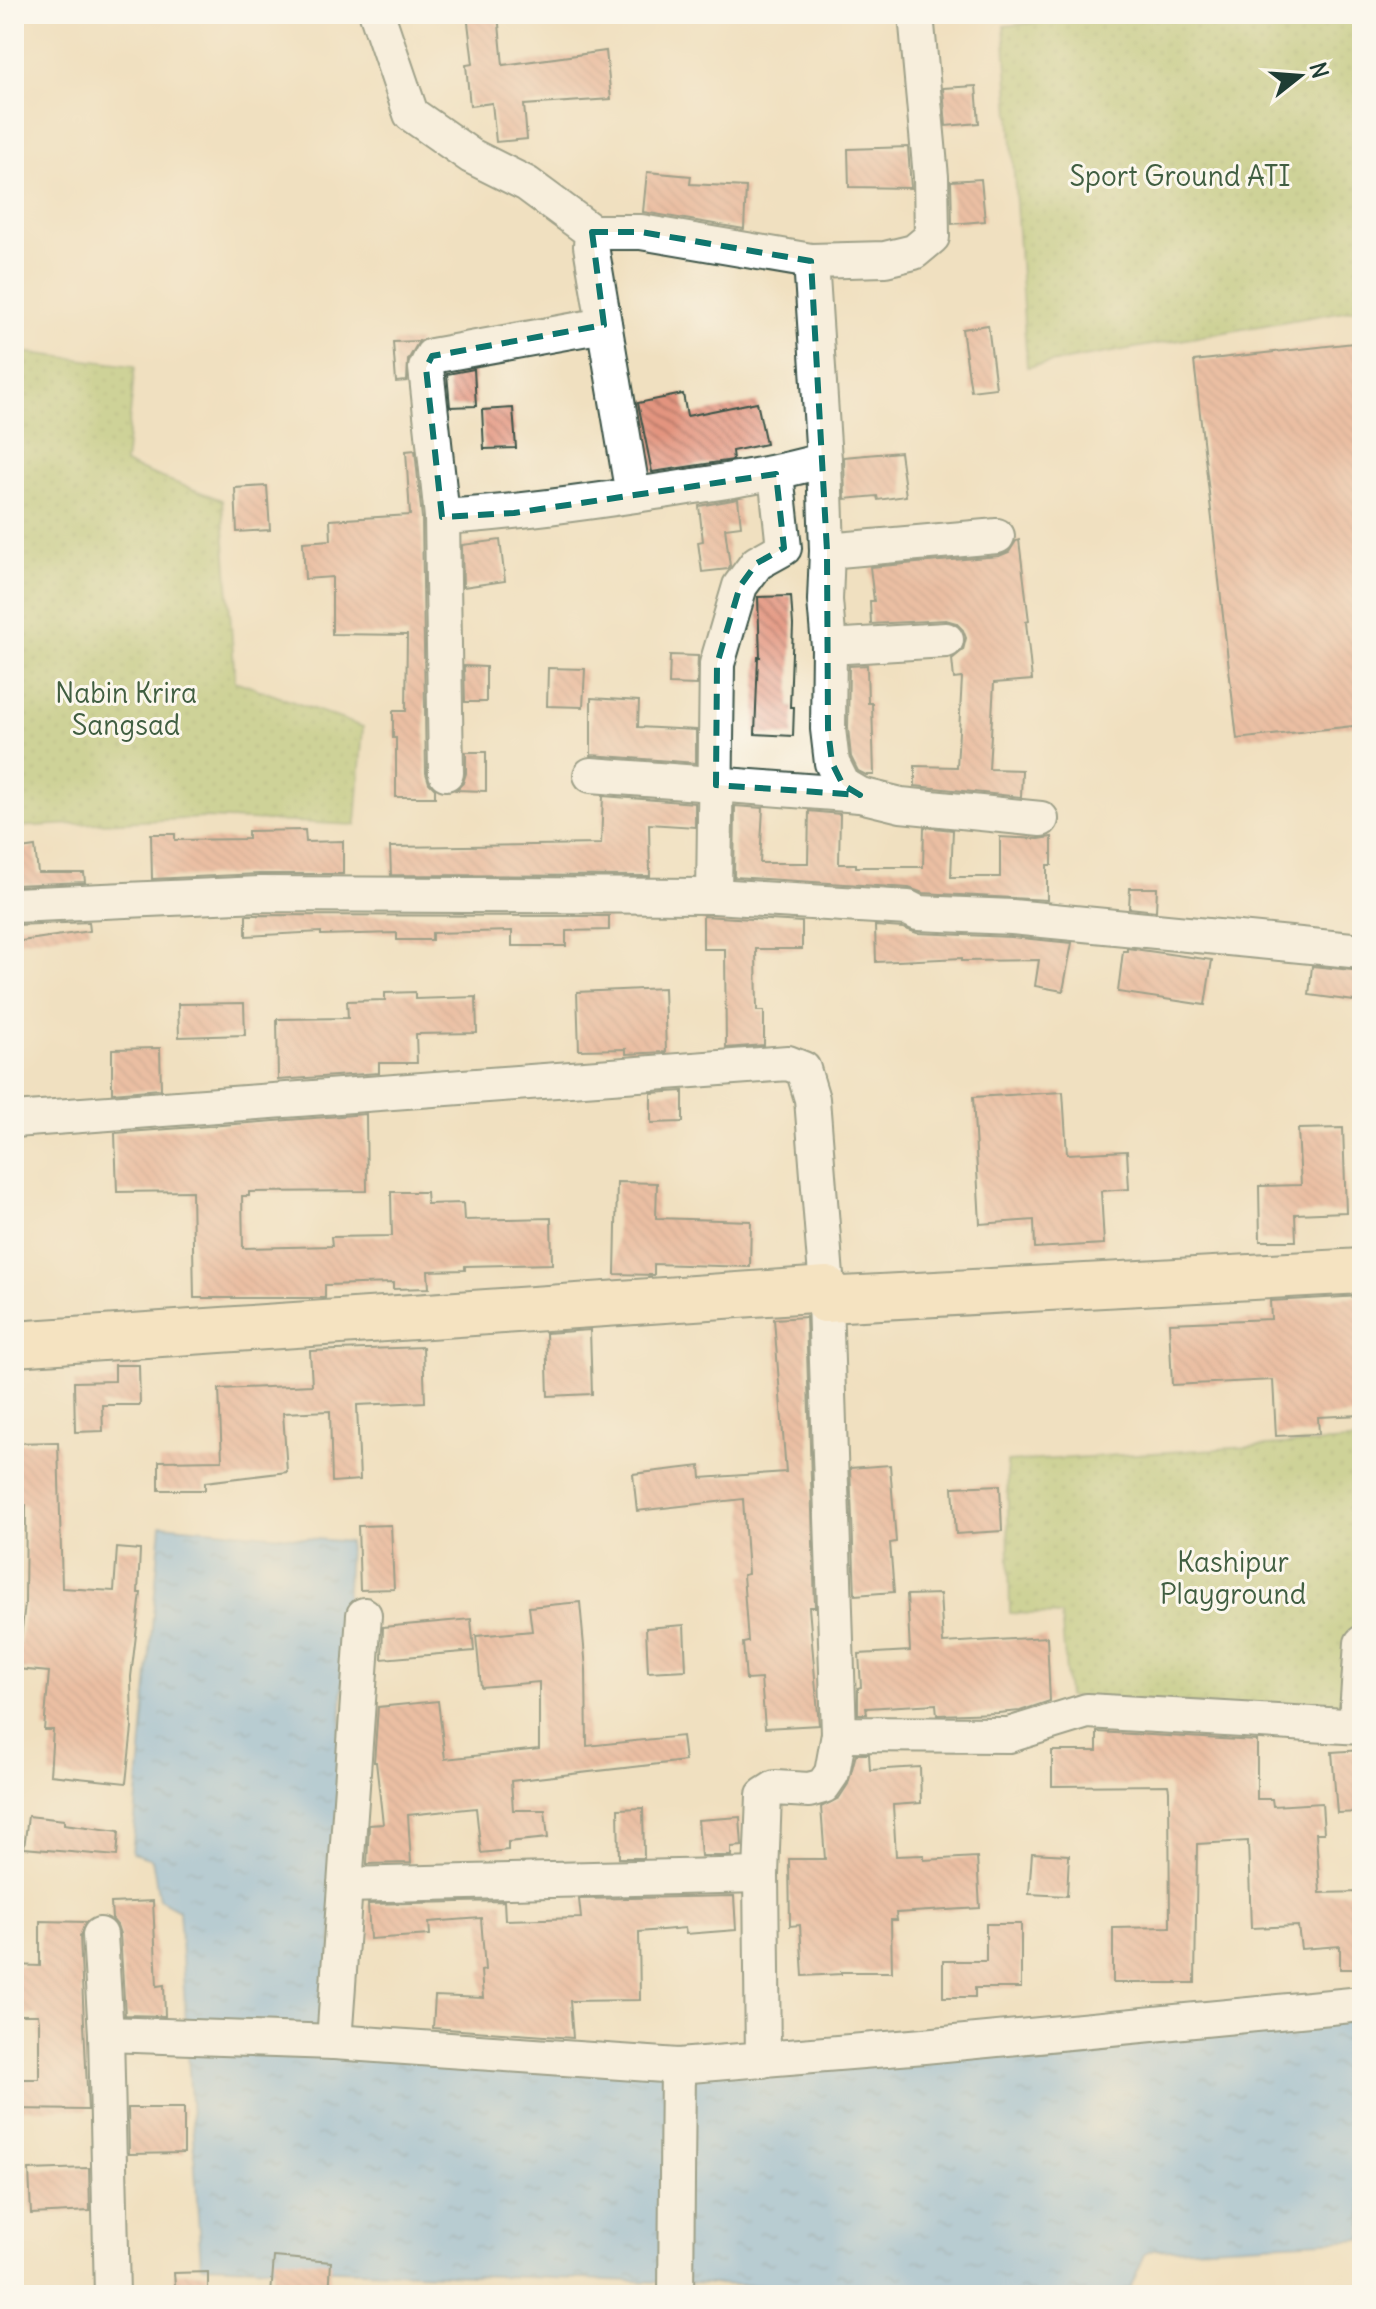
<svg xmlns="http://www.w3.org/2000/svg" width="1376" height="2309" font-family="Delius,sans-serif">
<defs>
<pattern id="park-dots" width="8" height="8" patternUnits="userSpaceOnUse" patternTransform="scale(2)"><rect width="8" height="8" fill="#a5c168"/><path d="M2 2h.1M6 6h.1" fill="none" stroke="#869e56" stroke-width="1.8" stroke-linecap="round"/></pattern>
<pattern id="water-ripples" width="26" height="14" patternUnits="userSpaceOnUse" patternTransform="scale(2)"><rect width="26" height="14" fill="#73b3e7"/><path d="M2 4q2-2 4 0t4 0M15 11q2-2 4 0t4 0" fill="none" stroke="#5e93bc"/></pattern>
<pattern id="building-back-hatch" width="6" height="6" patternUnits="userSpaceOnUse" patternTransform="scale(2)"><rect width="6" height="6" fill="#e3947f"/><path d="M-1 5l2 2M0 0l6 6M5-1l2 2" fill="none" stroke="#b77a69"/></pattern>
</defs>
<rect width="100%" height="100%" fill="#fbf7ec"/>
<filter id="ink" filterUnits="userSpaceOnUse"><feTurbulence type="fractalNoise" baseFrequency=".0125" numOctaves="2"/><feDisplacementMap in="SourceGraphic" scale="16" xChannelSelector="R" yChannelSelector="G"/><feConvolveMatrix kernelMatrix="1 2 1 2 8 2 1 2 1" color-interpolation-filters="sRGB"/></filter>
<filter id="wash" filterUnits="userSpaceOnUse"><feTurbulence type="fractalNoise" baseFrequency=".006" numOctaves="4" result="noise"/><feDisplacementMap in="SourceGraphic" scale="32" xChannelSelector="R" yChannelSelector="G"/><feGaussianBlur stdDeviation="1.8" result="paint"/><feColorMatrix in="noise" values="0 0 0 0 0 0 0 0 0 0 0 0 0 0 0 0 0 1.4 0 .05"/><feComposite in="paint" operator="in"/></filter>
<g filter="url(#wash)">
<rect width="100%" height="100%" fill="#f0e0c0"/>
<!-- park -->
<g fill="url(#park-dots)" stroke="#627f4e" stroke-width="2">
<polygon points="1114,14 1362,14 1362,308 1027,367 1004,26"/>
<polygon points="14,351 135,366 125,464 222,500 235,681 363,727 356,825 205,818 14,827"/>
<polygon points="1362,1440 1362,1714 1068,1697 1061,1615 1010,1613 1007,1462"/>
</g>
<!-- water -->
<polygon fill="url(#water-ripples)" stroke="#49788e" stroke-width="2" points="161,1525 349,1542 327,2056 765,2067 1354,2021 1362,2050 1362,2239 1153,2250 1145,2254 1127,2295 1011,2295 201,2265 179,1910 159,1899 152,1859 132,1853"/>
<g id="blocks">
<!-- building -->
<g fill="url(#building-back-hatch)">
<polygon points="467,14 498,14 503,65 606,51 611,99 524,105 527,139 496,142 492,103 470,106 466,65 473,64"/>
<polygon points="976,86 979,123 946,126 943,88"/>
<polygon points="908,147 911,188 849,187 848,149"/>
<polygon points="647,172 691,176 690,184 746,187 744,229 643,212"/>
<polygon points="981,179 985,221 952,224 951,181"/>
<polygon points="988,325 996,388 971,391 962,329"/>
<polygon points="419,341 408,360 407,381 396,382 393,342"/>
<polygon points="1362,342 1362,725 1237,739 1194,361"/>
<polygon points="474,369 476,406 450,407 447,374"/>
<polygon points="683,394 687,416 757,402 766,444 732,451 733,460 652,472 638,403"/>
<polygon points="513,408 516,448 484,449 482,410"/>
<polygon points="415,450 422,518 426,773 429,783 435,789 435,797 396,797 396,738 393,738 393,711 406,711 407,635 332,634 332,577 305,579 303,542 331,540 330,520 410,515 406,451"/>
<polygon points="900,452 906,496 878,500 877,496 845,499 844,457"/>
<polygon points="267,486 270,530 237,532 235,488"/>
<polygon points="738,499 741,526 725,528 730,566 728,569 702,572 698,542 703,541 699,506"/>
<polygon points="500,540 505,581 463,587 462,545"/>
<polygon points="1019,540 1029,621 1026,622 1032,680 994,683 989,769 1022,770 1021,797 915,786 915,766 957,767 962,678 954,679 952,659 963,650 966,638 963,630 956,623 946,620 871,624 870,601 874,601 870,567 999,556 1009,552 1016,541"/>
<polygon points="791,596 793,625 790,707 794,707 793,736 755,734 758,657 760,657 758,597"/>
<polygon points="670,655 698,656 697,685 669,684"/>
<polygon points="867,665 868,703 872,703 874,775 866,775 858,771 851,757 848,728 849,666"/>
<polygon points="464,666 486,667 486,702 465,702"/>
<polygon points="548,668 585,669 583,707 547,706"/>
<polygon points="591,698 639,701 638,727 696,730 696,763 591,755"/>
<polygon points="466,752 486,752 486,791 456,790 463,783 466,773"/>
<polygon points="603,796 695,803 695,827 649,824 650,876 391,875 390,847 601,844"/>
<polygon points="735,806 763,808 760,863 808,863 809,811 840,814 839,864 856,864 856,867 923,867 924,827 953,830 951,877 1000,877 1000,837 1039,839 1052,837 1052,865 1047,865 1047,900 923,893 909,888 734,877"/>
<polygon points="305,830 306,842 343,841 343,874 259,874 152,879 151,834 175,834 175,840 248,839 248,831"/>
<polygon points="35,847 38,873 84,873 85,882 14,885 14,850"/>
<polygon points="1130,888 1157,888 1156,911 1129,908"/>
<polygon points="246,915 609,916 609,930 566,931 566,946 512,946 512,931 432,933 432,940 397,940 397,933 321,935 321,932 246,936"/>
<polygon points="703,916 802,922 802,949 756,949 757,1011 764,1011 764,1045 726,1048 725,949 703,949"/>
<polygon points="89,922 90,931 14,942 14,925"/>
<polygon points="875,926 903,928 917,933 1011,937 1072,943 1063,991 1035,986 1039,960 962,961 962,958 876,962"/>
<polygon points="1127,948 1212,960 1205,1005 1118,992 1123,951 1127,951"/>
<polygon points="1312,966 1362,971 1362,1002 1309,995"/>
<polygon points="664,988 666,1052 626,1054 626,1049 579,1050 577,992"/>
<polygon points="415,992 415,999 476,997 477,1033 416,1034 417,1063 379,1063 379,1073 278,1080 277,1019 348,1018 347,1001 385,1000 385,993"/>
<polygon points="244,1003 245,1035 179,1037 178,1004"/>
<polygon points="160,1048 161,1089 112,1093 112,1049"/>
<polygon points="683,1091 683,1122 651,1123 651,1093"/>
<polygon points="1063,1092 1067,1154 1127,1151 1129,1189 1101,1191 1104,1244 1035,1248 1034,1220 980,1224 973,1097"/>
<polygon points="366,1114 367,1191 249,1192 249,1196 242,1196 243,1248 332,1246 331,1237 392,1236 391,1192 426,1192 427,1204 463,1203 464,1220 551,1218 552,1264 465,1266 465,1270 428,1271 429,1288 393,1289 393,1283 325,1285 325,1298 194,1298 192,1191 117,1192 115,1133"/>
<polygon points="1343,1128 1346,1212 1295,1214 1296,1241 1260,1241 1259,1186 1301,1185 1298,1129"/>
<polygon points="617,1182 657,1183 656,1218 751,1221 750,1267 654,1264 654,1275 615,1274"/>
<polygon points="1362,1296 1362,1415 1318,1417 1319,1434 1276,1436 1273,1380 1172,1385 1169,1323 1271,1319 1270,1301"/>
<polygon points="806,1317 815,1607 809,1607 819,1725 765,1728 761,1679 746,1680 743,1643 748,1642 743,1575 748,1574 743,1499 637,1511 633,1474 700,1466 701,1478 786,1472 774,1319"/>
<polygon points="590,1330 592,1394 548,1396 546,1333"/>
<polygon points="423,1347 425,1402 357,1405 360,1480 332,1482 330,1411 283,1413 287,1472 205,1482 205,1490 159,1490 159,1461 222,1460 219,1389 312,1385 310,1351"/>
<polygon points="115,1365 139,1365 140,1405 102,1405 103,1431 75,1432 74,1382 115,1381"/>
<polygon points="58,1442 62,1588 114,1591 117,1548 140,1550 138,1593 141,1593 131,1677 132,1728 126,1783 50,1775 53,1730 44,1730 49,1672 17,1669 25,1604 26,1505 14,1505 14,1443"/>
<polygon points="890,1465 896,1542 890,1543 894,1592 855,1595 850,1468"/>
<polygon points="1000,1485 1002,1531 956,1534 953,1487"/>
<polygon points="391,1525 394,1589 360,1590 358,1526"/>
<polygon points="940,1594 943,1643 1047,1637 1050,1701 1020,1711 998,1713 937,1715 936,1704 866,1708 867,1714 858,1714 858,1688 861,1687 859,1654 910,1651 907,1595"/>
<polygon points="580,1602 586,1669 587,1746 682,1736 685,1761 511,1781 513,1810 545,1810 548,1838 508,1842 508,1850 481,1853 476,1808 408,1815 411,1863 367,1864 369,1825 383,1824 376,1762 374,1762 378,1707 438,1701 445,1759 539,1749 539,1682 481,1687 476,1636 532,1631 529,1607"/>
<polygon points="471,1619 474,1651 382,1659 383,1627"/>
<polygon points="684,1625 686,1670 648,1672 646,1628"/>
<polygon points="1097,1732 1257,1741 1257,1799 1272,1799 1273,1806 1322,1803 1324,1833 1316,1833 1320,1893 1362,1892 1362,1969 1340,1969 1340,1946 1301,1949 1298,1926 1251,1928 1248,1841 1197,1844 1195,1983 1113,1983 1113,1928 1170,1927 1169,1790 1168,1785 1052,1786 1052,1751 1097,1751"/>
<polygon points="1362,1750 1362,1812 1337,1813 1332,1752"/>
<polygon points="856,1754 869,1754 870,1770 920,1767 921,1803 893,1805 896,1856 924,1855 924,1860 977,1857 980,1908 896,1913 897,1920 891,1920 892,1972 841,1972 841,1974 803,1976 800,1925 790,1926 789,1859 825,1859 821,1807 839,1798 848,1784"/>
<polygon points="643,1808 644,1858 619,1858 618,1809"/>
<polygon points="28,1816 64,1820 64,1824 119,1831 117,1856 24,1848"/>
<polygon points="740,1817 742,1846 731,1847 731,1856 701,1856 698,1820"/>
<polygon points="1032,1853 1069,1855 1067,1896 1029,1894"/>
<polygon points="734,1896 736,1930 686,1934 685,1928 639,1932 640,2000 570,2001 573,2038 433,2028 435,1996 483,1998 481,1971 485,1970 481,1918 429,1922 430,1935 370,1939 368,1904 504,1901 505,1920 581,1918 579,1899"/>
<polygon points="153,1901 157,1986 164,1985 165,2016 125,2015 120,1934 117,1925 112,1919 111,1903"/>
<polygon points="40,1921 86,1922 80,1936 88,2110 14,2109 14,2079 39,2079 39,2020 38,2015 14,2015 14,1965 40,1966"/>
<polygon points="986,1924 1021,1924 1021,1988 975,1988 975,1997 943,1997 943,1961 986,1961"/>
<polygon points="128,2108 184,2108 184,2153 129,2154"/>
<polygon points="89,2168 90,2211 31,2214 29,2170"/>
<polygon points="274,2257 331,2262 329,2295 271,2295"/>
<polygon points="208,2272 208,2295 176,2295 174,2273"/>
</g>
</g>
</g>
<g filter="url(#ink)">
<use href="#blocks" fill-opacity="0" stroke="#3e5549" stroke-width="2"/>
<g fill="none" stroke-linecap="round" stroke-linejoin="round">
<!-- street casing -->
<g stroke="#3e5549" stroke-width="38">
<g id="street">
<polyline points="377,14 411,114 471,156 527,184 592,232 591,246 633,495"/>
<polyline points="592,232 641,232 811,261 885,259 914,252 932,237 931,177 916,14"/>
<polyline points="811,261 824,460"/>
<path d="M 604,325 L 432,356 L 426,368 L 442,517 C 514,513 584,503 655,492 C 712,483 769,476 824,460 L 827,551 L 825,600 L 829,647 L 828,729 L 832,763 L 843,785 L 860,795 L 901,805 L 1041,819"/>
<polyline points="442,517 446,773"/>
<polyline points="827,551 997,536"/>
<polyline points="829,647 946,640"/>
<polyline points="591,775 860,795"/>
<polyline points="714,896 717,664 740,586 757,563 784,548 776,474"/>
<polyline points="14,905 260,894 714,896 908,908 918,913 1012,917 1362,951"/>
<polyline points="14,1120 788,1063 803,1069 812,1099 827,1289"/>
<polyline points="825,1300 839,1734 1009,1735 1087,1711 1362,1727"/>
<polyline points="1356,1726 1362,1643"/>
<polyline points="345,1885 761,1875"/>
<polyline points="100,1935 106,2034 112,2295"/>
<polyline points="106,2034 334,2042 678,2066 924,2046 1362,2004"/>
<polyline points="334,2042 364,1615"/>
<polyline points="763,2060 761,1875 764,1795 775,1788 809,1790 823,1786 832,1773 839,1734"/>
<polyline points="676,2295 678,2066"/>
</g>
</g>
<!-- secondary casing -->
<g stroke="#3e5549" stroke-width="48">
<polyline id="secondary" points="14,1344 827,1289 825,1300 1362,1271"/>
</g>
<!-- street -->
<use href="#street" stroke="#fff" stroke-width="34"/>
<!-- secondary -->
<use href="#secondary" stroke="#fbe6c4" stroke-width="44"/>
</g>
</g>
<!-- marked area -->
<path d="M0 0H1376V2309H0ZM 592,232 L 641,232 L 811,261 L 827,551 L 828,729 L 832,763 L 843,785 L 860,795 L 716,785 L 717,664 L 740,586 L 757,563 L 784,548 L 776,474 L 514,513 L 442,517 L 426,368 L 432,356 L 604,325 Z" fill="#f0e0c0" fill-opacity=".55" fill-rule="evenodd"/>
<path fill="none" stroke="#0f766e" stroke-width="6" stroke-dasharray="16 10" stroke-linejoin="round" d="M 592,232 L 641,232 L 811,261 L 827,551 L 828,729 L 832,763 L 843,785 L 860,795 L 716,785 L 717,664 L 740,586 L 757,563 L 784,548 L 776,474 L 514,513 L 442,517 L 426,368 L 432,356 L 604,325 Z"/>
<g text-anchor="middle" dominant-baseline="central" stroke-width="6" stroke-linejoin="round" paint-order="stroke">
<!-- park labels -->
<g font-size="28" fill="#405e41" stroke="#fbf7ec">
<text x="1180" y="176">Sport Ground ATI</text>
<text x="126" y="693">Nabin Krira<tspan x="126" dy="32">Sangsad</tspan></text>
<text x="1233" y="1562">Kashipur<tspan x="1233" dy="32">Playground</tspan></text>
</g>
</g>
<!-- margin -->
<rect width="1376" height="2309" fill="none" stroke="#fbf7ec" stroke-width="48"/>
<!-- north arrow -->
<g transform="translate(1300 76) rotate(73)" stroke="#fbf7ec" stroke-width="6" paint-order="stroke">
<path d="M0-6L14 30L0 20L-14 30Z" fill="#1f3d34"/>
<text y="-12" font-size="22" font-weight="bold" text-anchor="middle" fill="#1f3d34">N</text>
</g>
</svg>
